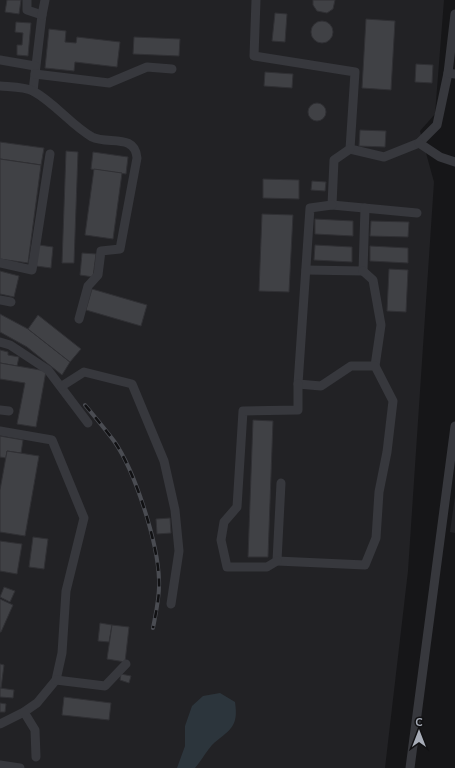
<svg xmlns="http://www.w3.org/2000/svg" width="455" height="768" font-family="Mulish,sans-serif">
<rect width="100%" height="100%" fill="#161618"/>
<!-- built -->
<g fill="#222225">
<polygon points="0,0 444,0 435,114 420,131 434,182 408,571 385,768 0,768"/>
<polygon points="455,496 455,533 450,532"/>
</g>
<!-- water -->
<path fill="#2c353c" d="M 220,693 L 235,702 C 239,728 229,730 212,745 C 206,752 201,761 195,768 L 177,768 L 185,746 L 185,726 L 192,706 L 203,696 Z"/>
<!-- building -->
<g fill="#404145" stroke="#303034">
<polygon points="7,0 21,0 19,14 5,12"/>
<polygon points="335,0 333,9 327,13 317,11 313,5 313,0"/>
<polygon points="275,13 287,14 285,42 272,41"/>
<polygon points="366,19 395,21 391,90 362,88"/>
<circle cx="322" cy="32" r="11"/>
<polygon points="16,22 31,23 28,56 17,55 17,45 22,45 23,33 15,32"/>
<polygon points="49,29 66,31 65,42 76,43 77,37 120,42 117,67 75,62 74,71 45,68"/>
<polygon points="134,37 180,39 179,56 133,54"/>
<polygon points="416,64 433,65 432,83 415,82"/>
<polygon points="265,72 293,74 292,88 264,86"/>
<circle cx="317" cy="112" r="9"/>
<polygon points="360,130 386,131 385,147 359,146"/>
<polygon points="0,142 44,148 41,165 0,159"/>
<polygon points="66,151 78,152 74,263 62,263"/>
<polygon points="93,152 128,157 126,174 91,169"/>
<polygon points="0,159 41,165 28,263 0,259"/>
<polygon points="94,169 122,173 113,239 85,235"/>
<polygon points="263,179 299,180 299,199 263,198"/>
<polygon points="312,181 326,182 325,191 311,190"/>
<polygon points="262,214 293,215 289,292 259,291"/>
<polygon points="315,219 353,221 353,236 315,234"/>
<polygon points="371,221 409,222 408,237 370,236"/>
<polygon points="39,245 53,247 51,268 36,266"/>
<polygon points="315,245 352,247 352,262 314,260"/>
<polygon points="370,246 408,248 408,263 370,261"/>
<polygon points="82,253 96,254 93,277 80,275"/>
<polygon points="389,269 408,270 406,312 387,311"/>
<polygon points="0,271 19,276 14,297 0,294"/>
<polygon points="92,289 147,305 141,326 86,310"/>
<polygon points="0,314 28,329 70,362 62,375 27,347 0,332"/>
<polygon points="38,315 81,349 70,362 28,329"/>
<polygon points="0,350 8,352 8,355 19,357 17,366 0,363"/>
<polygon points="0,363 46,371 36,427 17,424 25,383 0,379"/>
<polygon points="253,420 273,421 268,557 248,557"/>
<polygon points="0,436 23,440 21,453 7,451 6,458 0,457"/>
<polygon points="7,451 39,456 25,536 0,532 0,490"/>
<polygon points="170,518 171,533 157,534 156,519"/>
<polygon points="33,537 48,539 44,569 29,567"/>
<polygon points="0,541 22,544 17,574 0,571"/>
<polygon points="4,587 15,591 10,602 0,597"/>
<polygon points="0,599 13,605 1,632 0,632"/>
<polygon points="100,623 112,625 109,642 98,641"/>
<polygon points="112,625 129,627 125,662 107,659"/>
<polygon points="0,664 4,665 1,688 0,688"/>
<polygon points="121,674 131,676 129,683 120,680"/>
<polygon points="0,688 14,690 13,698 0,697"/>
<polygon points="64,697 111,703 109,720 62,715"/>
<polygon points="0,703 6,704 5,712 0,712"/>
</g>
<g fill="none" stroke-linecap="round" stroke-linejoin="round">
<!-- minor -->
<g stroke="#37383d" stroke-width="9">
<polyline points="27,0 27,10 42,15 33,91"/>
<polyline points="256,0 254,56 355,72 350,149 384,157 419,143 437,125 448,73"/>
<polyline points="455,14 448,73 455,74"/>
<polyline points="42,15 45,0"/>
<polyline points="0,60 35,66"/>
<polyline points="35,74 109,83 147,67 172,69"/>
<path d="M 0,86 C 10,87 25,87 33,91 C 55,103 71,125 92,137 C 108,145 135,133 137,158 L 120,249 L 101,251 L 98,275 L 88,286 L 79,319"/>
<polyline points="419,143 440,157 455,162"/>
<polyline points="350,149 334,160 332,205 417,213"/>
<polyline points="0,263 32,270 50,154"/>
<polyline points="306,270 363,271 365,208"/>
<polyline points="363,271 373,280 381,325 375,366"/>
<polyline points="0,300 11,302"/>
<polyline points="0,342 10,345 48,370 88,423"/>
<polyline points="62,386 84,372 132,384 164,461 175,510 179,551 171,604"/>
<polyline points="0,410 9,411"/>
<polyline points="0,431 52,440 84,518 66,591 62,653 56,680 37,703 24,712 0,724"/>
<polyline points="281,483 277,561 365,565 376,538 379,492 387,452 393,401 375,366 351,366 321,386 298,384 310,208 332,205"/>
<polyline points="277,561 267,567 227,567 221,540 224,522 237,507 243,411 298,410 298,384"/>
<polyline points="56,680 105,686 126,664"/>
<polyline points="24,712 35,730 36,757"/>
<polyline points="0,765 20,768"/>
<polyline points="410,768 455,426"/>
</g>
<!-- rail casing -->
<g stroke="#4a4c52" stroke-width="4">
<path id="rail" d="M 85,405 C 95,417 105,429 114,441 C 135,471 158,543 159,580 C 160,596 156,612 153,628"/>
</g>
<!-- rail -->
<use href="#rail" stroke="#111113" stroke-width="2.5" stroke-dasharray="8" stroke-linecap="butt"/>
</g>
<!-- north arrow -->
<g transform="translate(419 732)" stroke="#111113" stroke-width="3" paint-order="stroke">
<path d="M0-3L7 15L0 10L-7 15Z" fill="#a8adb8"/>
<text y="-6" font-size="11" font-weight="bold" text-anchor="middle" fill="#a8adb8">С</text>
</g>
</svg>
